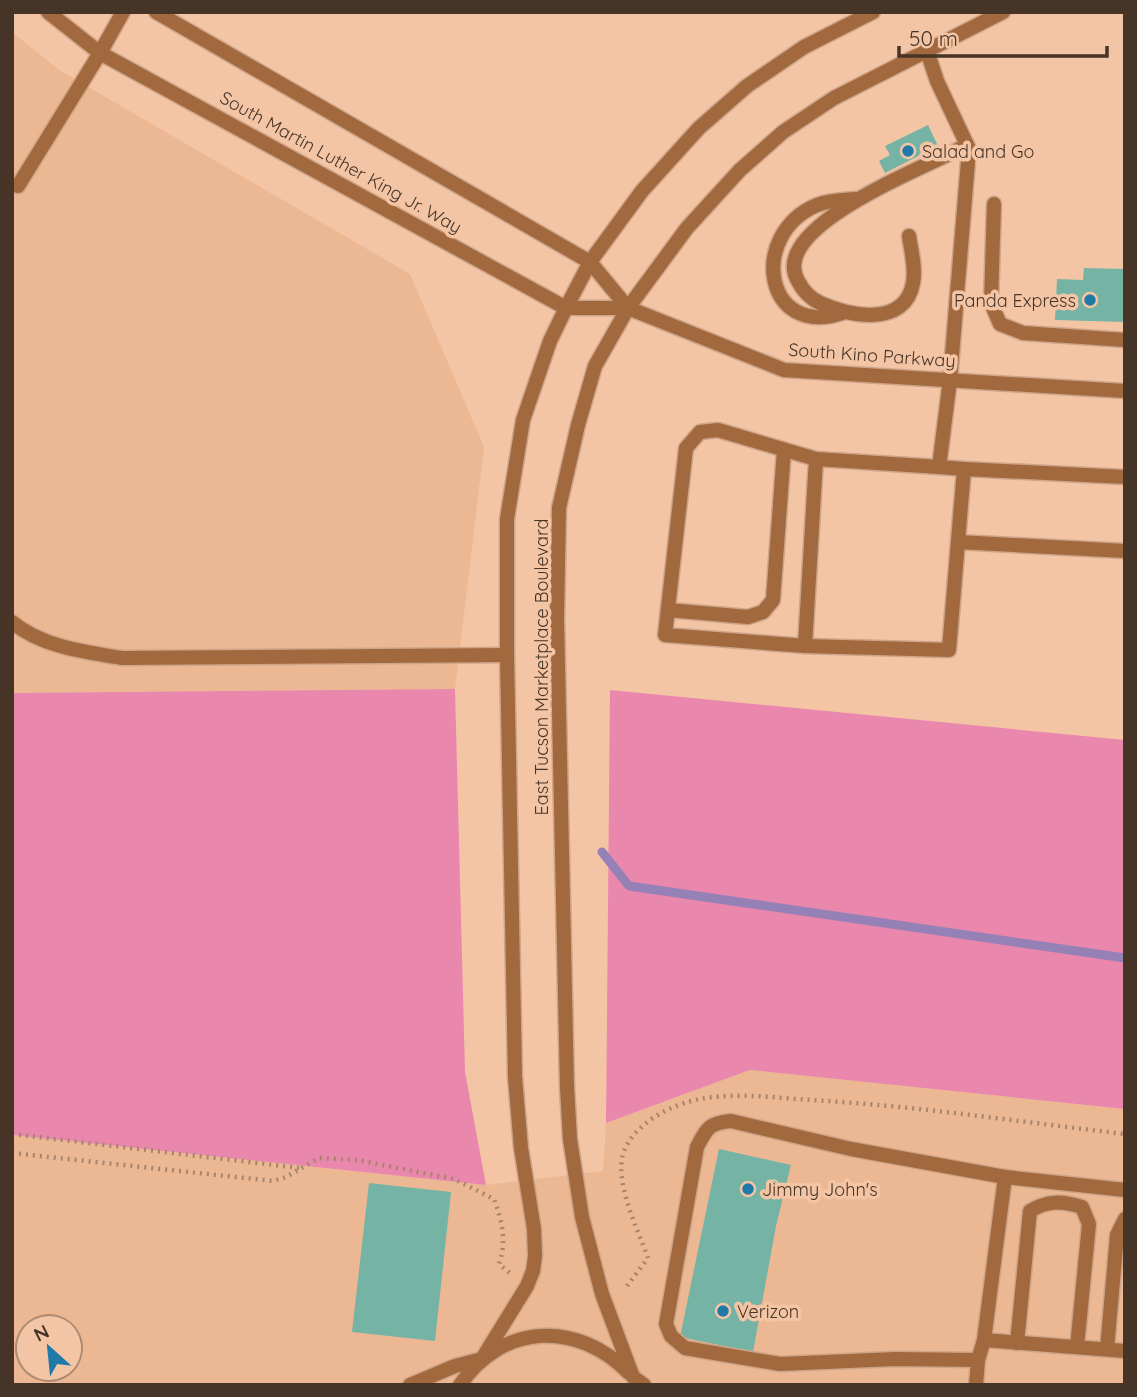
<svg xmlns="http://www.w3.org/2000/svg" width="1137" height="1397" font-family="Quicksand,sans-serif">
<rect width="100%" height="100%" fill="#f4c5a5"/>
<!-- built -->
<g fill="#ecb793" fill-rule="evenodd">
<polygon points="12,32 59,70 410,274 484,447 455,689 12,693"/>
<path d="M 750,1070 L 1125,1109 L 1125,1385 L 12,1385 L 12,1135 L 486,1185 L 603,1171 L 606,1123 ZM 28,1327 L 70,1327 L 70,1369 L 28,1369 Z"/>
</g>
<!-- green -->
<g fill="#e987ad">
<polygon points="455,689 465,1072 486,1185 12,1135 12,693"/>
<polygon points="610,690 1125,740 1125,1109 750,1070 606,1123"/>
</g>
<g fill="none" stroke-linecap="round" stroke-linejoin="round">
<!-- stream -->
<polyline stroke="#9681b7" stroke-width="9" points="602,852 629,886 1125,958"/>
</g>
<!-- building -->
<g fill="#75b4a4">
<polygon points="928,125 938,146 885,173 879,161 890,155 885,146"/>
<polygon points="1084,268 1125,269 1125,322 1055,320 1057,279 1083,280"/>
<polygon points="719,1149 791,1165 776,1226 753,1352 680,1337"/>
<polygon points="369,1183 451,1192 435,1341 352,1332"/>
</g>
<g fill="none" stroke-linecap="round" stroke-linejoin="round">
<!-- lane casing -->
<g stroke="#cea589" stroke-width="17">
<g id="lane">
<polyline points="18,186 100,53"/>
<polyline points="994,204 991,303 1000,324 1023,333 1125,340"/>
<path d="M 909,236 C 911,250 916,269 913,283 C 905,328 849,316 820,303 C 809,298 803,291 798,281 C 766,226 932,165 967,145"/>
<path d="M 842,313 C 764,339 748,234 817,205 C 829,200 842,200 855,199"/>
<polyline points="816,459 805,646 665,635 686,448 700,432 718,430 816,459 939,467 950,380 969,149 937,81 927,51"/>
<polyline points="964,469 1125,477"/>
<polyline points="958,542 1125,551"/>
<polyline points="668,610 748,617 763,612 773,600 784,450"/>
<path d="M 12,622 C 42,647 85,652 122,658 L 507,655"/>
<polyline points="805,646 949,650 964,469 939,467"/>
<polyline points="984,1340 1125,1351"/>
<path d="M 1017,1343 L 1030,1211 C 1048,1200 1062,1201 1082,1207 L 1089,1224 L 1077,1347"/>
<polyline points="1107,1349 1117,1235 1125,1219"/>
<path d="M 978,1360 L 895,1359 L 780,1364 L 685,1348 L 671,1336 L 666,1324 L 697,1147 C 707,1128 709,1123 731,1121 L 851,1149 L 1005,1177 L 1125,1190"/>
<polyline points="976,1385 978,1360 984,1340 1005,1177"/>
</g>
</g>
<!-- street casing -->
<g stroke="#cea589" stroke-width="17">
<g id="street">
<polyline points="48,12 100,53 566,308 628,308 784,370 1125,391"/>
<polyline points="156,12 590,262 628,308"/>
<polyline points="100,53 123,12"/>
<polyline points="410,1385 455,1366 482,1359 527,1286 533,1271 535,1256 534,1229 521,1148 515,1077 507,655 507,519 523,420 550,341 566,308 590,262 642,191 699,128 747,86 804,47 873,12"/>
<path d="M 460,1385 C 503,1322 578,1321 629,1373"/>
<polyline points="644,1385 633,1377 602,1294 582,1217 570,1139 567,1087 557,619 559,508 578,425 595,366 628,308 687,228 740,170 783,132 834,98 1003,12"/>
</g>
</g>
<!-- path -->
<g stroke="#a7856d" stroke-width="4.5" stroke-dasharray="2 5" stroke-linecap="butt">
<polyline points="12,1134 300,1168"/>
<path d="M 12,1153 L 273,1181 L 286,1177 L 319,1158 L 357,1160 L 454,1179 L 494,1199 C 502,1221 507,1241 499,1264 L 510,1273"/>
<path d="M 627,1286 L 648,1258 C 638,1230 613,1180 624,1151 C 635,1123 672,1104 700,1099 C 737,1092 776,1098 812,1100 C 917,1106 1021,1122 1125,1134"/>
</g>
<!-- lane -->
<use href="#lane" stroke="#a2693e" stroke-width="14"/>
<!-- street -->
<use href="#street" stroke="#a2693e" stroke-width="14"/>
</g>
<!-- markers -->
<g fill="#1f7aa8" stroke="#f4c5a5" stroke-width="2.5">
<circle cx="908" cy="151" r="7"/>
<circle cx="1090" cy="300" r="7"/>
<circle cx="748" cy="1189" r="7"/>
<circle cx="723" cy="1311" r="7"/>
</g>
<g text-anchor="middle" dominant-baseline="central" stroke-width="7" stroke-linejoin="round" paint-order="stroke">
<!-- poi labels -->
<g font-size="18" fill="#463427" stroke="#f4c5a5" text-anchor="start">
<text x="922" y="151">Salad and Go</text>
<text x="1076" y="300" text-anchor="end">Panda Express</text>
<text x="762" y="1189">Jimmy John's</text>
<text x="737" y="1311">Verizon</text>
</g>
<!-- street labels -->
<g font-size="18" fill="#463427" stroke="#f4c5a5">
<text transform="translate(341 162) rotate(29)">South Martin Luther King Jr. Way</text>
<text transform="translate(872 355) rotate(4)">South Kino Parkway</text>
<text transform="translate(541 667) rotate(-90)">East Tucson Marketplace Boulevard</text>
</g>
</g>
<!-- border -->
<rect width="1137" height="1397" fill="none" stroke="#463427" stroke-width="28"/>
<!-- north arrow -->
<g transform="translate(49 1348) rotate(333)"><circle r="33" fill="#f4c5a5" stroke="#ae8b73" stroke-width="2"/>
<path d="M0-5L12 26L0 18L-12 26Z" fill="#1f7aa8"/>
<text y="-10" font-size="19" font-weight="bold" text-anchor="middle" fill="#463427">N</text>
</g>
<!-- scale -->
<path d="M899 46v10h208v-10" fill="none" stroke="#463427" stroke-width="3.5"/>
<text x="909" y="46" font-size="21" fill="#463427" stroke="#f4c5a5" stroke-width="5" paint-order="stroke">50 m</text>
</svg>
